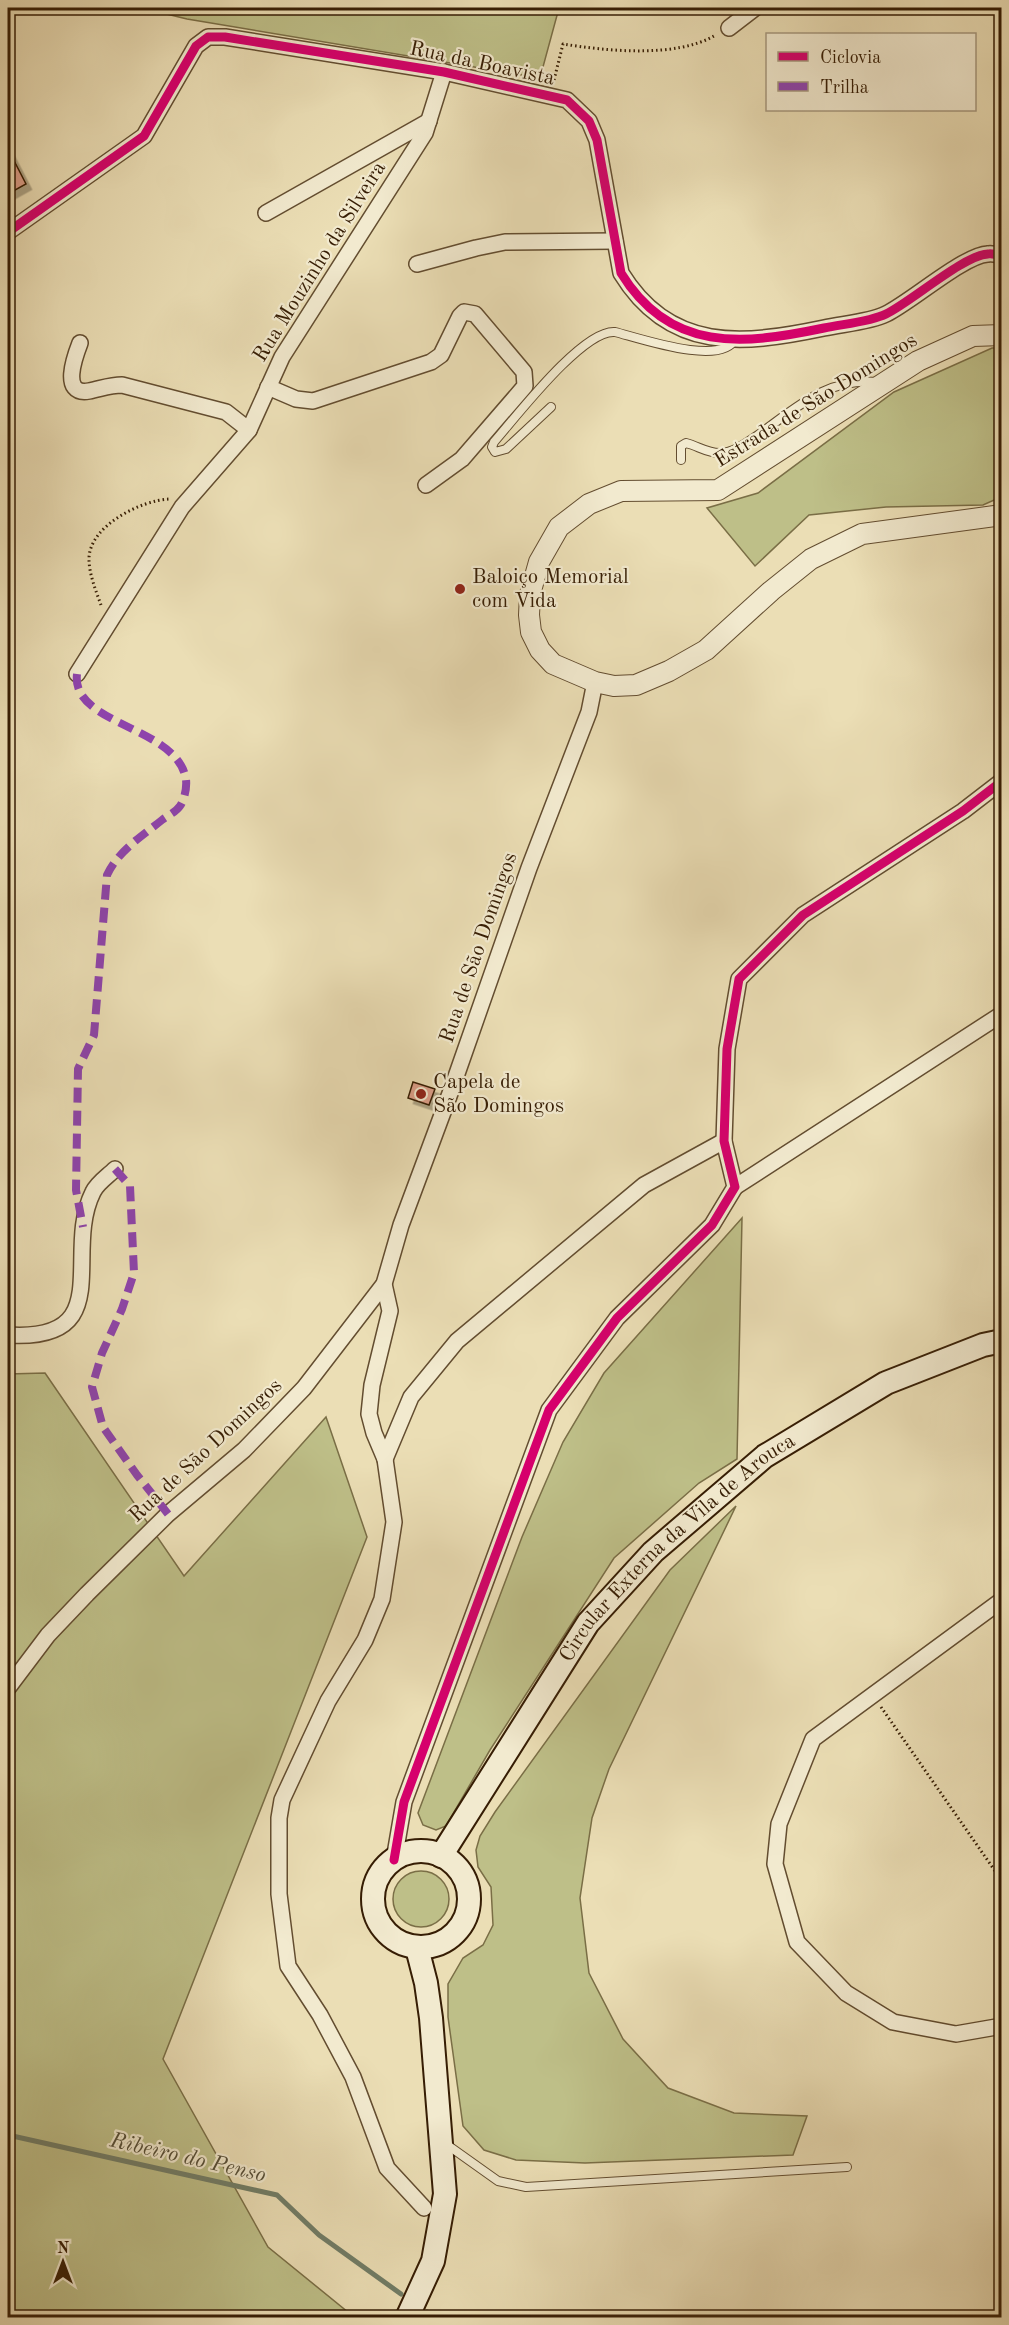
<svg xmlns="http://www.w3.org/2000/svg" width="1009" height="2325" font-family="'Old Standard TT',serif">
<defs>
<filter id="shadow"><feDropShadow dx="5.5" dy="5.5" stdDeviation="0" flood-color="#0004"/></filter>
</defs>
<rect width="100%" height="100%" fill="#ebdeb5"/>
<filter id="stains"><feTurbulence type="fractalNoise" baseFrequency=".00333" numOctaves="4"/><feColorMatrix values="0 0 0 0 .2 0 0 0 0 .09 0 0 0 0 .02 0 0 0 .5 -.17"/></filter>
<radialGradient id="worn" r=".72"><stop offset=".6" stop-color="#630" stop-opacity="0"/><stop offset="1" stop-color="#630" stop-opacity=".3"/></radialGradient>
<!-- green -->
<g fill="#bebf88" stroke="#7a6e46" stroke-width="1.5">
<polygon points="142,8 559,8 540,78 187,19"/>
<polygon points="992,348 1001,348 1001,497 983,505 886,507 809,515 755,566 707,508 758,493 894,392"/>
<polygon points="742,1218 737,1459 699,1483 614,1558 490,1750 446,1826 436,1830 423,1825 418,1813 522,1537 563,1442 604,1373"/>
<polygon points="45,1373 184,1576 326,1417 367,1537 163,2059 268,2247 354,2317 8,2317 8,1374"/>
<polygon points="736,1506 609,1769 592,1818 580,1898 589,1973 623,2039 668,2088 734,2113 807,2116 793,2155 585,2163 516,2160 484,2150 463,2126 448,2017 448,1984 463,1958 483,1945 493,1925 491,1887 478,1867 476,1850 480,1836 495,1812 670,1570"/>
<circle cx="421" cy="1899" r="28"/>
</g>
<g fill="none" stroke-linecap="round" stroke-linejoin="round">
<!-- stream -->
<g stroke="#717d67" stroke-width="5">
<polyline points="653,8 674,12 700,8"/>
<polyline points="8,2135 277,2195 319,2235 401,2294"/>
<polyline points="427,2312 435,2318"/>
</g>
</g>
<!-- building -->
<g fill="#dd9f89" stroke="#361d04" stroke-width="1.5" filter="url(#shadow)">
<polygon points="8,149 26,184 8,194"/>
<polygon points="413,1082 435,1089 429,1105 408,1098"/>
</g>
<g fill="none" stroke-linecap="round" stroke-linejoin="round">
<!-- service casing -->
<g stroke="#634d30" stroke-width="10">
<g id="service">
<path d="M 551,407 L 506,449 L 495,452 L 492,447 L 494,442 C 516,417 583,329 615,332 C 639,338 722,367 735,339"/>
<path d="M 681,460 L 681,446 L 686,443 C 698,446 709,454 721,453 C 735,452 747,442 758,435 C 796,408 828,377 877,382"/>
<polyline points="446,2144 498,2181 526,2187 847,2167"/>
</g>
</g>
<!-- minor casing -->
<g stroke="#634d30" stroke-width="18">
<g id="minor">
<polyline points="729,28 755,8"/>
<polyline points="266,213 429,121"/>
<path d="M 8,232 L 144,136 L 196,46 L 208,37 L 225,37 L 444,72 L 567,100 L 589,121 L 597,140 L 621,273 C 670,353 743,345 824,328 C 842,324 870,322 886,314 C 911,302 964,255 988,254 C 992,253 998,255 1002,256"/>
<polyline points="417,264 476,248 505,242 615,241"/>
<path d="M 80,343 C 75,356 60,396 89,391 C 100,389 110,385 122,385 L 226,412 L 249,430"/>
<polyline points="268,387 296,399 313,401 431,362 441,355 460,316 464,312 475,314 524,372 525,386 462,459 426,485"/>
<polyline points="77,674 182,507 249,430 282,357 425,133 444,72"/>
<polyline points="735,1187 1002,1014"/>
<polyline points="384,1284 390,1311 372,1385 369,1414 374,1433 385,1459 394,1522 382,1599 365,1640 328,1701 282,1800 279,1818 279,1894 288,1966 320,2015 353,2077 387,2168 424,2208"/>
<path d="M 8,1335 C 119,1342 62,1254 93,1192 C 97,1183 108,1176 115,1169"/>
<polyline points="385,1459 411,1397 457,1341 644,1185 724,1141"/>
<polyline points="1002,1600 813,1739 779,1824 775,1864 797,1942 846,1993 893,2022 956,2034 1002,2026"/>
<polyline points="8,1688 48,1635 87,1594 168,1514 244,1450 304,1388 384,1284 401,1225 452,1088 529,868 589,712 595,682"/>
<polyline points="394,1860 404,1802 549,1410 617,1318 712,1225 735,1187 724,1141 727,1049 739,979 803,915 963,811 1002,781"/>
</g>
</g>
<!-- tertiary casing -->
<g stroke="#634d30" stroke-width="22">
<polyline id="tertiary" points="1002,335 973,336 918,361 718,490 621,491 589,504 559,527 539,562 530,594 529,615 531,632 540,650 553,664 595,682 614,686 636,685 669,671 706,650 771,591 811,559 862,534 1002,515"/>
</g>
<!-- secondary casing -->
<g stroke="#361d04" stroke-width="26">
<g id="secondary">
<circle cx="421" cy="1899" r="48"/>
<path id="s1" d="M 441,1856 L 588,1623 L 653,1552 L 765,1456 L 886,1383 L 983,1345 L 1002,1341"/>
<polyline points="407,2318 433,2261 445,2194 431,2018 426,1983 417,1948"/>
</g>
</g>
<!-- path -->
<g stroke="#361d04" stroke-width="3" stroke-dasharray="1.5 3" stroke-linecap="butt">
<path d="M 554,80 L 563,44 C 607,51 675,58 714,36"/>
<path d="M 101,605 C 96,591 89,574 89,559 C 89,526 141,500 170,499"/>
<polyline points="881,1707 1002,1881"/>
</g>
<!-- service -->
<use href="#service" stroke="#f2eacf" stroke-width="8"/>
<!-- minor -->
<use href="#minor" stroke="#f2eacf" stroke-width="15"/>
<!-- tertiary -->
<use href="#tertiary" stroke="#f2eacf" stroke-width="20"/>
<!-- secondary -->
<use href="#secondary" stroke="#f2eacf" stroke-width="22"/>
<!-- quiet -->
<g stroke="#8e44ad" stroke-width="8" stroke-dasharray="15 8" stroke-linecap="butt">
<path d="M 77,674 C 71,724 172,726 185,775 C 188,783 185,799 180,806 C 176,812 167,816 162,820 C 141,837 119,850 107,875 L 94,1035 L 78,1069 L 76,1190 L 83,1227"/>
<polyline points="115,1169 130,1186 134,1273 122,1309 102,1353 92,1387 103,1427 137,1475 168,1514"/>
</g>
<!-- cycleway casing -->
<g stroke="#f2eacf" stroke-width="13">
<g id="cycleway">
<path d="M 8,232 L 144,136 L 196,46 L 208,37 L 225,37 L 444,72 L 567,100 L 589,121 L 597,140 L 621,273 C 670,353 743,345 824,328 C 842,324 870,322 886,314 C 911,302 964,255 988,254 C 992,253 998,255 1002,256"/>
<polyline points="394,1860 404,1802 549,1410 617,1318 712,1225 735,1187 724,1141 727,1049 739,979 803,915 963,811 1002,781"/>
</g>
</g>
<!-- cycleway -->
<use href="#cycleway" stroke="#d6006c" stroke-width="9"/>
</g>
<!-- markers -->
<g fill="#8f2418" stroke="#f2eacf" stroke-width="2">
<circle cx="460" cy="589" r="6"/>
<circle cx="421" cy="1094" r="6"/>
</g>
<g text-anchor="middle" dominant-baseline="central" stroke-width="4.5" stroke-linejoin="round" paint-order="stroke">
<!-- street labels -->
<g font-size="21" fill="#361d04" stroke="#f2eacf">
<text transform="translate(482 64) rotate(12)">Rua da Boavista</text>
<text transform="translate(320 262) rotate(-58)">Rua Mouzinho da Silveira</text>
<text transform="translate(816 401) rotate(-32)">Estrada de São Domingos</text>
<text transform="translate(479 948) rotate(-71)">Rua de São Domingos</text>
<text transform="translate(206 1451) rotate(-43)">Rua de São Domingos</text>
<text stroke="none"><textPath href="#s1" startOffset="392">Circular Externa da Vila de Arouca</textPath></text>
</g>
<!-- poi labels -->
<g font-size="21" fill="#361d04" stroke="#f2eacf" text-anchor="start">
<text x="472" y="577">Baloiço Memorial<tspan x="472" dy="24">com Vida</tspan></text>
<text x="433" y="1082">Capela de<tspan x="433" dy="24">São Domingos</tspan></text>
</g>
<!-- water labels -->
<g font-size="22" font-style="italic" fill="#544d36" stroke="#f2eacf">
<text transform="translate(188 2158) rotate(13)">Ribeiro do Penso</text>
</g>
</g>
<!-- margin -->
<rect width="1009" height="2325" fill="none" stroke="#ebdeb5" stroke-width="30"/>
<rect x="9" y="9" width="991" height="2307" fill="none" stroke="#361d04" stroke-width="3"/>
<rect x="15" y="15" width="979" height="2295" fill="none" stroke="#361d04" stroke-width="1.5"/>
<!-- legend -->
<rect x="766" y="33" width="210" height="78" fill="#f2eacf" stroke="#a7987e" stroke-width="1.5"/>
<rect x="778" y="52" width="30" height="9" fill="#d6006c" stroke="#a7987e" stroke-width="1.5"/>
<text x="820" y="63" font-size="18" fill="#361d04">Ciclovia</text>
<rect x="778" y="82" width="30" height="9" fill="#8e44ad" stroke="#a7987e" stroke-width="1.5"/>
<text x="820" y="93" font-size="18" fill="#361d04">Trilha</text>
<!-- north arrow -->
<g transform="translate(63 2262)" stroke="#f2eacf" stroke-width="4.5" paint-order="stroke">
<path d="M0-4.5L10 22L0 15L-10 22Z" fill="#361d04"/>
<text y="-9" font-size="16" font-weight="bold" text-anchor="middle" fill="#361d04">N</text>
</g>
<rect width="100%" height="100%" filter="url(#stains)"/>
<rect width="100%" height="100%" fill="url(#worn)"/>
</svg>
